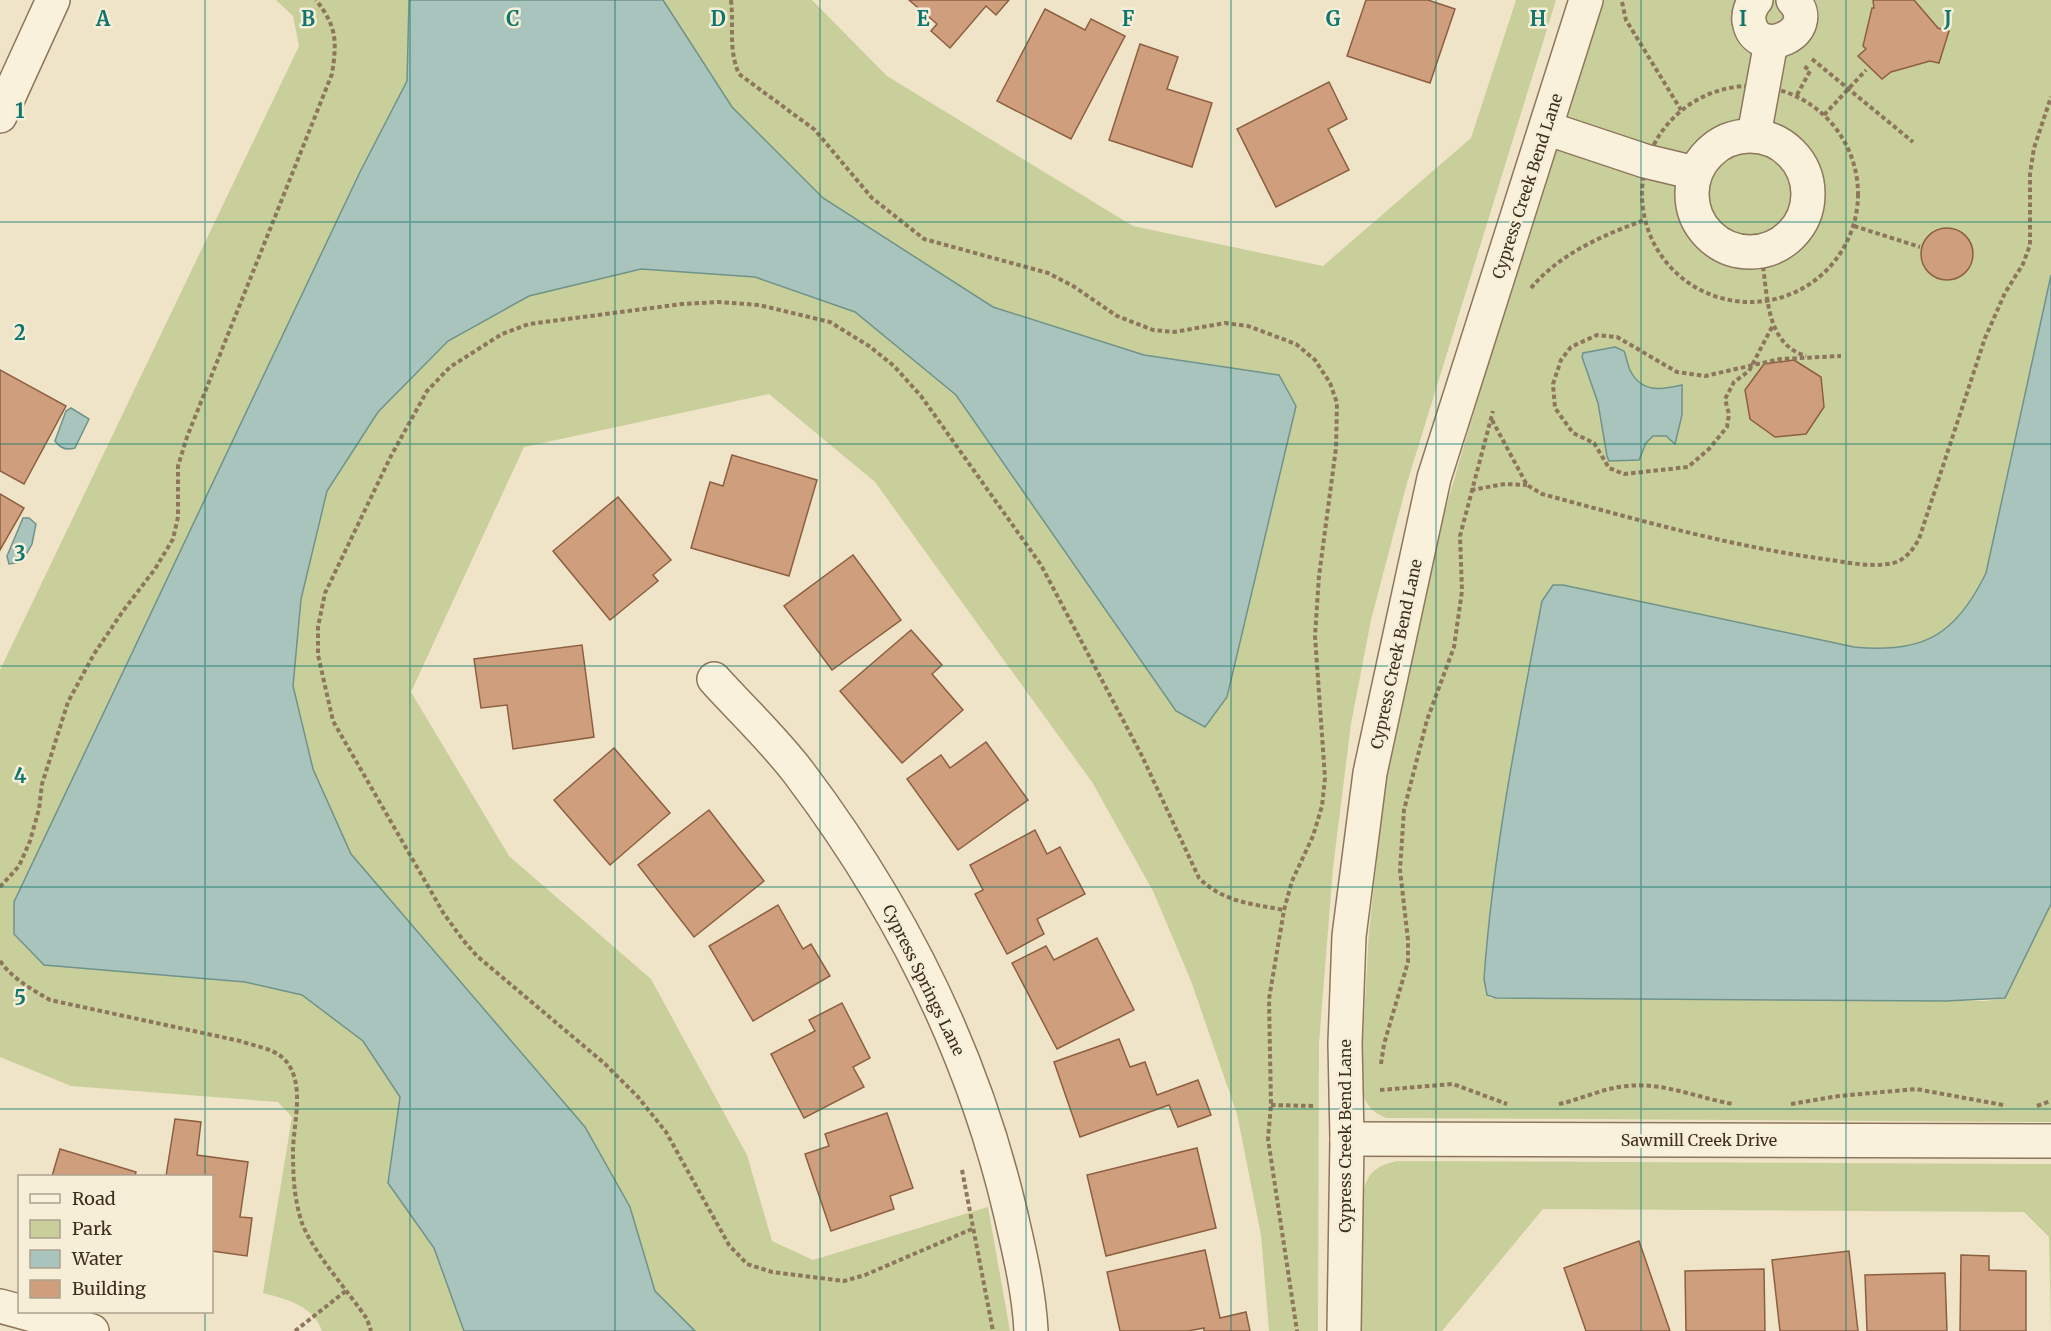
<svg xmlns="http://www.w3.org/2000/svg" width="2051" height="1331" font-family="Merriweather,serif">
<rect width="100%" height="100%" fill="#f0e4c8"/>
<!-- green -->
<g fill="#c9cf9b">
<path d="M 276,0 L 812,0 L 887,76 L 1133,226 L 1323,266 L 1471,138 L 1516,0 L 1556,0 L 1407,483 L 1371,620 L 1351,724 L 1333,868 L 1319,1043 L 1318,1331 L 1269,1331 L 1261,1235 L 1237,1114 L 1191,981 L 1153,891 L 1092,782 L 875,482 L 769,394 L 524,447 L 411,692 L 509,856 L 651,979 L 747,1155 L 772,1241 L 813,1260 L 988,1207 L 1010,1331 L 322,1331 C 314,1306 286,1299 263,1293 L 292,1117 L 278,1102 L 71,1086 L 0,1057 L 0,670 L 299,46 L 293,16 Z"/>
<path d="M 1603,0 L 2051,0 L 2051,275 L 1986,573 C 1956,635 1923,654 1854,647 L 1552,585 L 1497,851 L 1490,998 L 1986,1001 L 2005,998 L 2051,904 L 2051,1122 L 1386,1118 C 1371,1112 1365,1103 1360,1088 L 1369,931 L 1388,760 L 1435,544 L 1493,348 Z"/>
<path d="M 1397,1161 L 2051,1164 L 2051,1331 L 2049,1237 L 2024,1212 L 1543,1209 L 1442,1331 L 1361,1331 L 1362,1196 C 1367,1174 1374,1166 1397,1161 Z"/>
</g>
<!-- water -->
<g fill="#a9c4bc" stroke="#6f938a" stroke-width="1.5">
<polygon points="409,0 663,0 732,107 823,198 993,307 1144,355 1279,375 1296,406 1227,697 1205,727 1176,711 956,395 855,312 755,277 641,269 529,296 448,341 378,412 327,491 301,599 293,686 313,769 351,854 585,1127 630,1207 655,1291 695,1331 464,1331 434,1248 388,1183 400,1097 363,1041 302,995 245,982 44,965 14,934 14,902 360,172 407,81"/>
<path d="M 2051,275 L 2051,904 L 2005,998 L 1946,1001 L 1496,998 L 1487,995 L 1484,979 C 1493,852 1518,726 1542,601 L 1553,585 L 1563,585 L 1854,647 C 1923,654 1956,635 1986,573 Z"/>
<path d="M 1615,347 L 1624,351 C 1627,358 1627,364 1630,370 C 1641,393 1661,390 1682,385 L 1682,415 L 1675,444 L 1666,436 L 1653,436 L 1646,443 L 1639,460 L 1609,461 L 1607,456 L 1598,403 L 1582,357 L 1583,353 Z"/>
<path d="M 71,408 L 89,419 L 75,448 C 66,451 60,448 55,441 L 66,411 Z"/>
<polygon points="23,518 29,518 36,524 32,544 22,562 9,564 7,556"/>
</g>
<!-- building -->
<g fill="#cf9f7d" stroke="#8d5f41" stroke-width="1.5">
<polygon points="909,0 1009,0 996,15 986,6 950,48 931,31 937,24"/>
<polygon points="1366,0 1428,0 1455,9 1430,83 1347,56"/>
<polygon points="1873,0 1914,0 1938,28 1949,31 1939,63 1930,61 1891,72 1882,79 1858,56 1866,49 1863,46 1872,8 1874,8"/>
<polygon points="1045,9 1085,30 1091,19 1125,36 1071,139 997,101"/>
<polygon points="1140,44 1178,57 1167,89 1212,103 1192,167 1109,140"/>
<polygon points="1329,82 1347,119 1328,129 1349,170 1276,207 1237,129"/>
<circle cx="1947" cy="254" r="26"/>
<polygon points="1794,360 1821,377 1824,407 1806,434 1775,437 1750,419 1745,390 1764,364"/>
<polygon points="0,370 66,406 24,484 0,471"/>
<polygon points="732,455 817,480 789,576 691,548 710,482 723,486"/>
<polygon points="0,494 24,508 0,550"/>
<polygon points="618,497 671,560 653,575 658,581 610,620 553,551"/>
<polygon points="853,555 901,620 832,670 784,606"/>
<polygon points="911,630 942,665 932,674 963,710 902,763 840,691"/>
<polygon points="582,645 594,737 513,749 507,705 481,708 474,659"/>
<polygon points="986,742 1028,800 958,850 907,779 941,755 950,768"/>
<polygon points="614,748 670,813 610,865 554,800"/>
<polygon points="709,810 764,881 694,937 638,865"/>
<polygon points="1035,830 1047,854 1060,847 1085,894 1037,919 1044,934 1007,954 975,894 983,890 970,865"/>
<polygon points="778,905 803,949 811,944 830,976 753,1021 709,946"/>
<polygon points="1097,938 1134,1010 1057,1049 1012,963 1046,946 1054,960"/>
<polygon points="842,1003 870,1058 853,1067 864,1087 804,1118 771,1054 815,1031 809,1020"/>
<polygon points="1119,1039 1130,1067 1145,1062 1157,1095 1198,1080 1211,1115 1178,1127 1169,1105 1080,1137 1054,1062"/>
<polygon points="887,1113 913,1188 890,1196 894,1209 831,1231 805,1154 829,1146 825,1134"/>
<polygon points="175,1119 201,1122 197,1155 248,1162 240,1217 252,1218 247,1256 212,1251 212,1176 166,1176"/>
<polygon points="1197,1148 1216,1228 1106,1256 1087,1175"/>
<polygon points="60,1149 136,1172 135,1176 52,1176"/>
<polygon points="1639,1241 1670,1331 1586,1331 1564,1268"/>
<polygon points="1205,1250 1220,1318 1246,1312 1250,1331 1204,1331 1204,1328 1188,1331 1120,1331 1107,1272"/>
<polygon points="1849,1251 1858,1331 1780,1331 1772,1260"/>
<polygon points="1961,1255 1989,1256 1989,1270 2026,1271 2026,1331 1960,1331"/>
<polygon points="1764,1269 1765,1331 1686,1331 1685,1271"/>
<polygon points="1945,1273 1947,1331 1867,1331 1865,1275"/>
</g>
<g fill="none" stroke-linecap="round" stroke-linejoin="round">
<!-- minor casing -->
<g stroke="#8d765c" stroke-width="36">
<g id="minor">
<path d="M 1756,0 C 1751,5 1748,14 1749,21 C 1756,63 1823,32 1793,0"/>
<polyline points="0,116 53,0"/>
<polyline points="1546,128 1645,161 1695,173"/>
<polyline points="1754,135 1771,42"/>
<circle cx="1750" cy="194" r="58"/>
<path d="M 714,679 C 742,710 774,740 799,773 C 898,904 972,1050 1010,1211 C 1019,1250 1029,1291 1031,1331"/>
<polyline points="1347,1139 2051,1141"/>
<polyline points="0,1306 92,1331"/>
<polyline points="1344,1331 1347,1139 1345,1043 1349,936 1370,773 1434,478 1586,0"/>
</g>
</g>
<!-- path -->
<g stroke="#8d765c" stroke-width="4" stroke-dasharray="4.5 3" stroke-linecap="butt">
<path d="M 731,0 C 734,26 728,49 739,74 L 815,130 L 872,198 L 924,239 L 1048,273 L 1073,286 L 1117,316 L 1153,330 L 1174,332 L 1225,323 L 1248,326 L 1296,344 L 1315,360 L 1330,383 L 1337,403 L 1336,448 L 1319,576 L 1315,636 L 1325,778 L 1322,806 L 1313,836 L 1292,881 L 1284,910 L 1269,999 L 1271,1105 L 1268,1139 L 1297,1331"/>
<polyline points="1622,2 1626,20 1681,110"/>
<polyline points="1812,59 1913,142"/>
<circle cx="1750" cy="194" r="108"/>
<polyline points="1797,95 1810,71 1804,66"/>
<polyline points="1824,115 1866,70"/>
<polyline points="1854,226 1920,247"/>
<path d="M 1763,267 C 1768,300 1767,344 1806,356"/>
<path d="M 1531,288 C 1559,254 1605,234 1645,220"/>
<polyline points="1772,327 1749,371 1734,382 1725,399 1729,414 1727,427 1709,449 1688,467 1624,474 1609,468 1594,443 1573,433 1555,408 1553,384 1561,360 1571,347 1597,335 1617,337 1677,372 1705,376 1780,359 1841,356"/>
<path d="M 1492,420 L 1527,485 L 1542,494 C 1635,519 1729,546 1824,559 C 1845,562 1872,568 1893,563 C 1906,560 1913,549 1919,539 L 1985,338 L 2005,293 L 2023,264 L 2030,245 L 2030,174 L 2034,148 L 2051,97"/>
<polyline points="1471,490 1505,484 1527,485"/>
<path d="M 0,887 L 19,866 L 30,841 L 39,809 L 42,784 L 68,702 L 94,654 L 123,611 L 155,569 L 173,539 L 178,517 L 178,466 L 187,437 L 332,74 C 337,41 337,27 316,0"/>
<path d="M 0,961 C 13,979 31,989 50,1000 L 240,1041 C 254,1046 272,1048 283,1058 C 307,1081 293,1124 293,1152 C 293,1175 294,1197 301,1220 C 310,1249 349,1292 367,1319 L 371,1331"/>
<polyline points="1381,1064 1384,1044 1408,962 1408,940 1400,870 1404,810 1427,720 1454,647 1462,591 1460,536 1493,411"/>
<polyline points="1380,1090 1453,1084 1507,1104"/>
<path d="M 1559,1104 C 1582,1099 1603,1088 1627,1086 C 1663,1082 1698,1098 1733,1104"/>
<polyline points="1791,1104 1839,1096 1916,1089 2003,1105"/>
<polyline points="1271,1105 1314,1106"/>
<polyline points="2037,1106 2051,1101"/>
<polyline points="962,1170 993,1331"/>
<path d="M 972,1229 L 865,1275 L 844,1281 L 772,1272 L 747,1264 L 729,1245 L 666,1132 L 638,1097 L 604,1063 L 477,956 L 463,940 L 444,914 L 333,721 L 318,655 L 318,627 L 325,593 L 391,456 L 427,391 L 450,367 L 502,334 L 529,324 L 682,304 L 719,302 L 759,305 L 830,322 L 869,346 L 894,366 L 921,396 L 1041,565 L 1141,754 L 1199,878 C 1223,902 1252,904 1284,910"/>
<polyline points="295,1331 347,1290"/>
</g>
<!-- minor -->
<use href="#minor" stroke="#faf1dc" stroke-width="33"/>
</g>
<!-- grid -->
<path fill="none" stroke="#0f766e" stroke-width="1.5" stroke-opacity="0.55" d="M 205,0 L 205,1176M 410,0 L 410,1331M 615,0 L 615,1331M 820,0 L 820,1331M 1026,0 L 1026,1331M 1231,0 L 1231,1331M 1436,0 L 1436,1331M 1641,0 L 1641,1331M 1846,0 L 1846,1331M 0,222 L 2051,222M 0,444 L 2051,444M 0,666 L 2051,666M 0,887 L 2051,887M 0,1109 L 2051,1109M 205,1312 L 205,1331"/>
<g text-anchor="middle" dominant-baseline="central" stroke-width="5" stroke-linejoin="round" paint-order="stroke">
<!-- street labels -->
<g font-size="16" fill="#3d2e20" stroke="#f7eed8">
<text transform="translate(1527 186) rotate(-72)">Cypress Creek Bend Lane</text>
<text transform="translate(1396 654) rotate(-78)">Cypress Creek Bend Lane</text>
<text transform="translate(924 980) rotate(64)">Cypress Springs Lane</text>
<text transform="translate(1345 1136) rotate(-90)">Cypress Creek Bend Lane</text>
<text x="1699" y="1140">Sawmill Creek Drive</text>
</g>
</g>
<g font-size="20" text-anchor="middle" font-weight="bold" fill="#0f766e" stroke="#f7eed8" stroke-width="5" stroke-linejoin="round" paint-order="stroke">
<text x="103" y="26">A</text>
<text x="308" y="26">B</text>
<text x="513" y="26">C</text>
<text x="718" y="26">D</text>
<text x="923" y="26">E</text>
<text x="1128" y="26">F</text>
<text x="1333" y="26">G</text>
<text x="1538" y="26">H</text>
<text x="1743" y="26">I</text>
<text x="1948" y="26">J</text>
<text x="20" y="118">1</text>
<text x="20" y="340">2</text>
<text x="20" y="561">3</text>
<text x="20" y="783">4</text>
<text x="20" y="1005">5</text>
</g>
<!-- legend -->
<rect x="18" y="1175" width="195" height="138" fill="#f7eed8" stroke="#ada18e" stroke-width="1.5"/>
<rect x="30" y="1194" width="30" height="9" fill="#faf1dc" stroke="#ada18e" stroke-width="1.5"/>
<text x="72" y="1205" font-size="18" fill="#3d2e20">Road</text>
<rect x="30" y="1220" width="30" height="18" fill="#c9cf9b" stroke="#ada18e" stroke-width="1.5"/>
<text x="72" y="1235" font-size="18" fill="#3d2e20">Park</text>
<rect x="30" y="1250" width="30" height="18" fill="#a9c4bc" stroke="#ada18e" stroke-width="1.5"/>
<text x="72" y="1265" font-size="18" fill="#3d2e20">Water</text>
<rect x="30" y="1280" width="30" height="18" fill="#cf9f7d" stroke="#ada18e" stroke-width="1.5"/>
<text x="72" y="1295" font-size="18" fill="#3d2e20">Building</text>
</svg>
